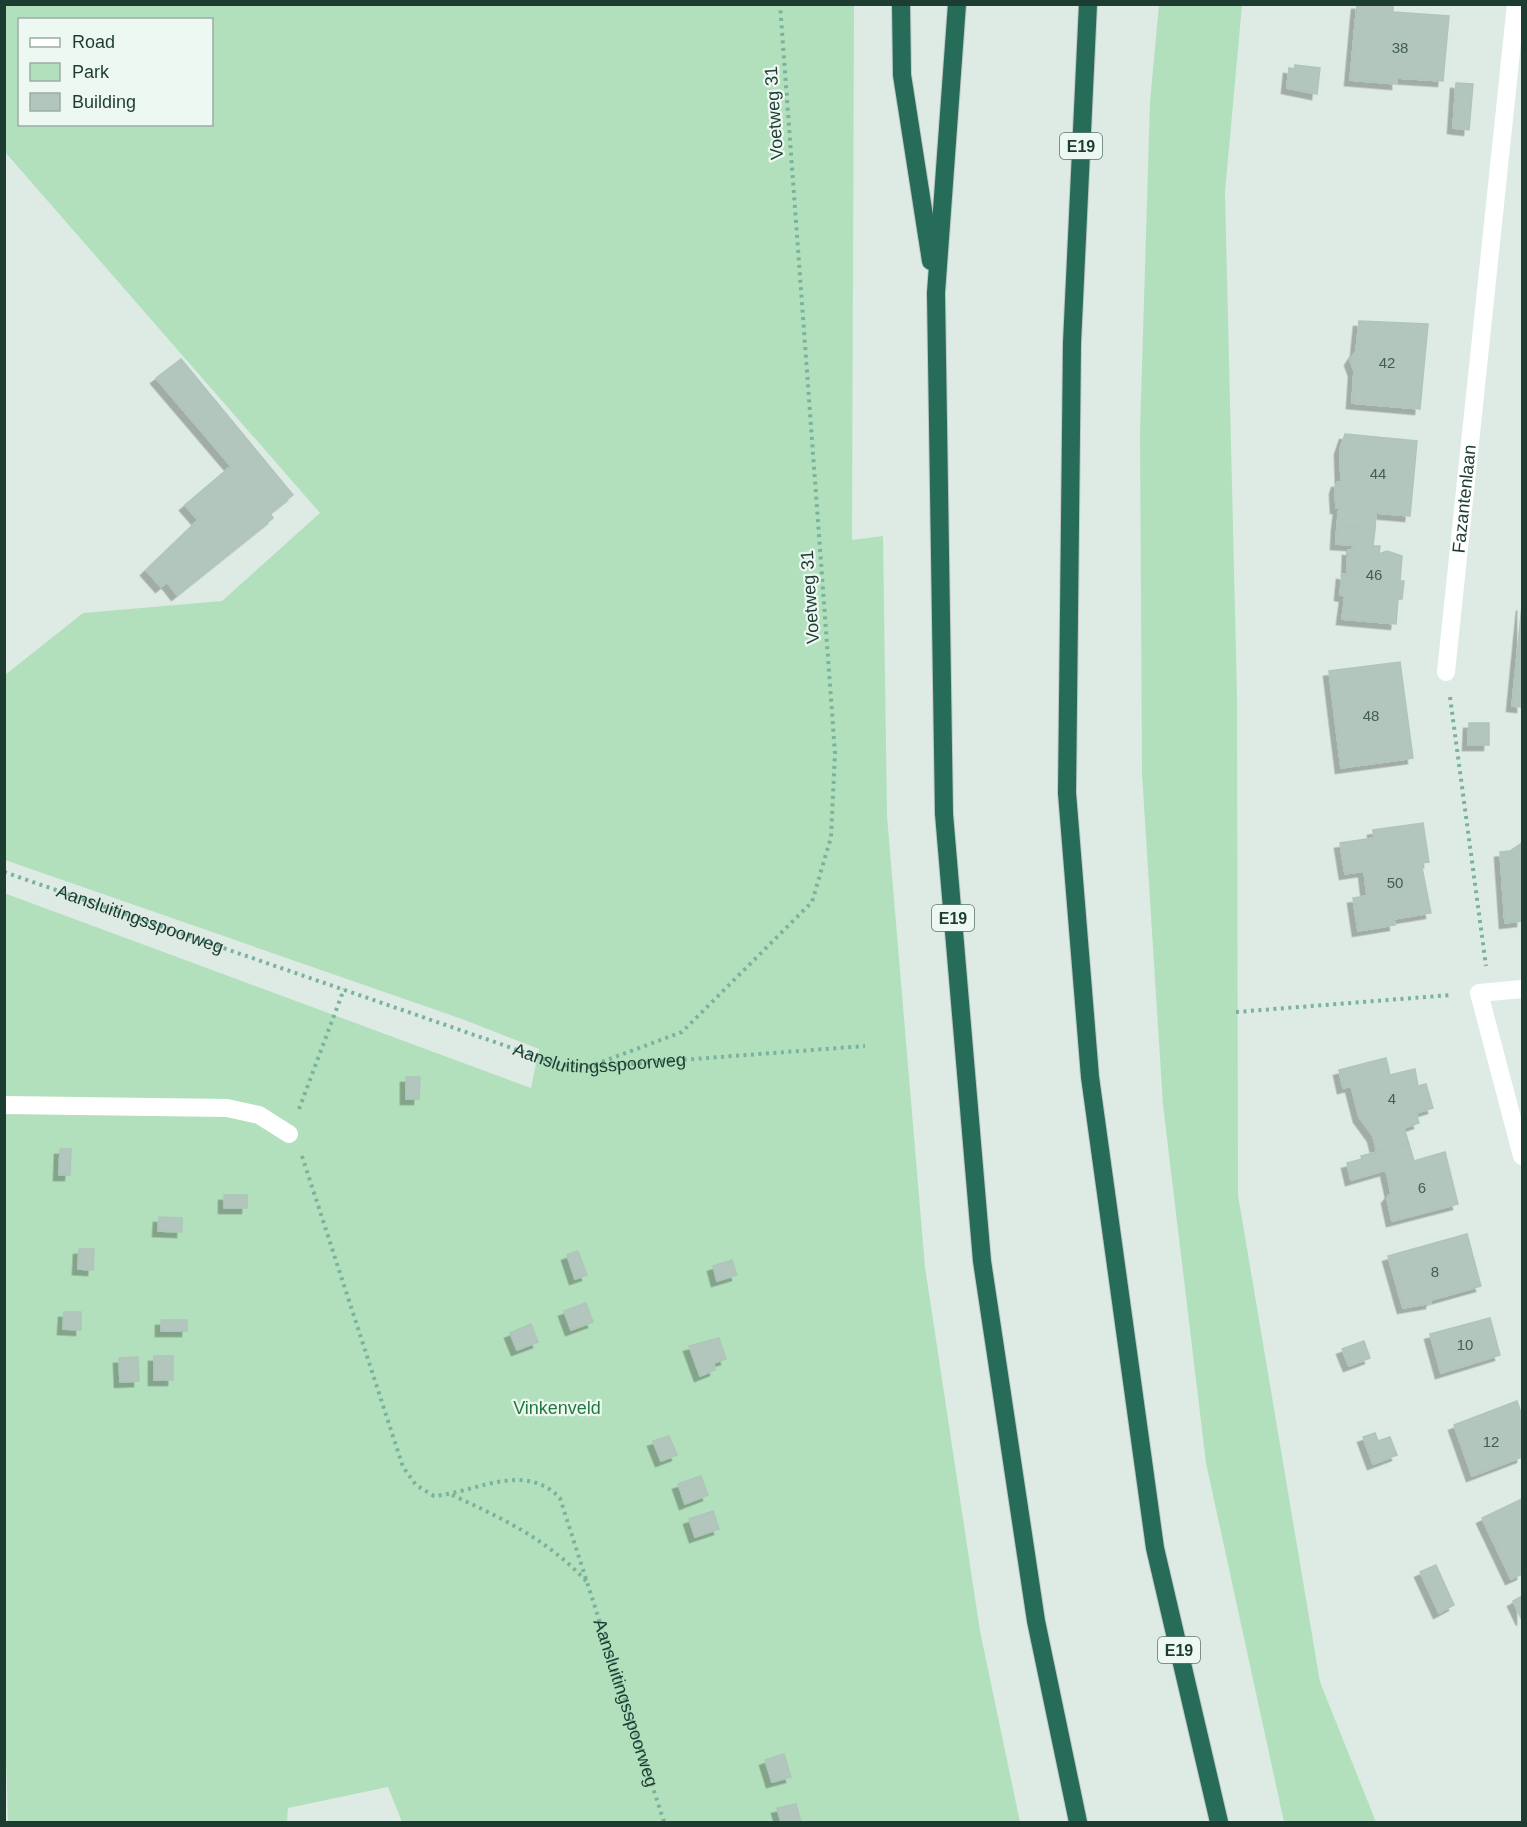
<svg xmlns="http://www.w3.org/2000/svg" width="1527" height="1827" font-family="Helvetica,sans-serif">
<defs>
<filter id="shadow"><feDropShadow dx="-5.5" dy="5.5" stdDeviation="0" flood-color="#0004"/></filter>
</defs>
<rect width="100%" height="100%" fill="#ddebe4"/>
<!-- green -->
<g fill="#b3e0bc" fill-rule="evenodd">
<path d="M 5,5 L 854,5 L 852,540 L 883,536 L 887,816 L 925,1267 L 980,1631 L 1020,1822 L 402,1822 L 388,1787 L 288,1808 L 287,1822 L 8,1822 L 4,1693 L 4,893 L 531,1088 L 539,1049 L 462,1019 L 5,860 L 5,675 L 83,613 L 222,601 L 320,513 L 5,152 ZM 20,20 L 212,20 L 212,124 L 20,124 Z"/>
<polygon points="1159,5 1242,5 1225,192 1237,696 1238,1195 1320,1682 1376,1822 1284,1822 1206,1463 1163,1105 1142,774 1140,432 1150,102"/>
</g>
<!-- building -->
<g fill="#b2c6bd" stroke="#afc5bb" stroke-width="1.5" filter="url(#shadow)">
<polygon points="1357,4 1393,4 1393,12 1449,16 1443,81 1397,78 1397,84 1350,80"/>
<polygon points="1295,65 1320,68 1317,94 1287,88 1289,68 1294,69"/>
<polygon points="1456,83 1473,84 1469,130 1453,128"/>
<polygon points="1359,321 1428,324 1420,409 1352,403 1354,371 1350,360 1356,351"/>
<polygon points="181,359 293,495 270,513 273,518 177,595 167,582 161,587 146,570 198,520 185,505 231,466 156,378"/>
<polygon points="1345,434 1417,441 1410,516 1376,513 1375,529 1337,525 1339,508 1336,508 1335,489 1337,482 1341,482 1340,449"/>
<polygon points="1337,525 1375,529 1373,546 1380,546 1379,554 1387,551 1402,556 1400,581 1404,581 1402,599 1398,599 1396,624 1342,619 1345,596 1340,595 1342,574 1347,575 1348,550 1352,551 1353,545 1336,544"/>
<polygon points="1522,605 1522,707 1512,706"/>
<polygon points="1400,662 1413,758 1341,768 1329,671"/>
<polygon points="1469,723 1489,723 1489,745 1468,745"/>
<polygon points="1423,823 1429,862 1421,863 1431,913 1394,919 1395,925 1358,931 1353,898 1367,896 1364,871 1345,874 1340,843 1374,838 1373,830"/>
<polygon points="1522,843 1522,921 1505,923 1500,852 1510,851"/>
<polygon points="1386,1058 1390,1075 1415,1069 1418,1086 1426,1084 1433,1108 1416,1113 1419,1123 1404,1128 1409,1144 1377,1152 1373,1136 1359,1117 1351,1086 1343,1088 1339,1070"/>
<polygon points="406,1077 420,1077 419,1099 406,1099"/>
<polygon points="1409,1144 1414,1161 1445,1152 1458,1204 1392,1221 1387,1198 1391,1193 1386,1170 1351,1180 1347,1163 1362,1159 1361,1156"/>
<polygon points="60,1149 71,1149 70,1175 59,1175"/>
<rect x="224" y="1195" width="23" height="13"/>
<polygon points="159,1217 182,1218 182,1232 158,1231"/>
<polygon points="1467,1234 1481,1286 1431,1300 1431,1303 1403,1308 1388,1256"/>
<polygon points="79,1249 94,1249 93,1270 78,1269"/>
<polygon points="578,1251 587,1275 575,1279 567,1255"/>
<polygon points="732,1260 737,1275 717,1281 713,1266"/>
<polygon points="586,1303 593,1322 571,1330 564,1311"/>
<polygon points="64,1312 81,1312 81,1330 63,1329"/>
<polygon points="1490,1318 1500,1355 1441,1373 1430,1334"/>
<rect x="161" y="1320" width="26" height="11"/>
<polygon points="531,1324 538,1342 517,1350 510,1333"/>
<polygon points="719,1338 726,1359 714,1363 715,1370 700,1376 689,1346"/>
<polygon points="1364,1341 1370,1358 1349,1366 1342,1349"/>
<rect x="154" y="1356" width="19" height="24"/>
<polygon points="138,1357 139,1381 120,1382 119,1358"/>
<polygon points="1517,1401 1522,1416 1522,1457 1472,1476 1454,1425"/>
<polygon points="1375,1433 1378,1441 1390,1437 1397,1455 1373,1464 1363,1437"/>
<polygon points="669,1436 677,1455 661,1461 653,1441"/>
<polygon points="701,1476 708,1495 685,1504 678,1484"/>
<polygon points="1522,1499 1522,1574 1511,1579 1482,1518"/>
<polygon points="713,1511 719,1529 695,1537 689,1519"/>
<polygon points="1436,1565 1454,1605 1439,1613 1420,1572"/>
<polygon points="1522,1596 1522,1620 1513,1601"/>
<polygon points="784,1754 791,1777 772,1782 765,1760"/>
<polygon points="796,1804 801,1822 781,1822 777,1808"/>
</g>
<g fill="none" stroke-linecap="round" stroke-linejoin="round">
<!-- highway casing -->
<g stroke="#c0c8c6" stroke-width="20">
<g id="highway">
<polyline points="901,4 902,75 931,261"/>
<polyline points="957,4 936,293 944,814 982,1261 1036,1621 1078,1822"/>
<polyline points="1088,4 1072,343 1067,793 1090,1077 1155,1548 1219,1822"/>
</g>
</g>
<!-- path -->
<g stroke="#7ab39d" stroke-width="4" stroke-dasharray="3 4.5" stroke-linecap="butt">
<polyline points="1450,697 1486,966"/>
<path id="s1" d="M 4,872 L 561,1065 L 588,1067 L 865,1046"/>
<polyline points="1236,1012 1451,995"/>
<polyline points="588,1067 682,1032 812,902 831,837 835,753 780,4"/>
<polyline points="299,1109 344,989"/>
<path id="s2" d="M 302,1156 L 403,1467 L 416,1485 L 434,1496 C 477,1492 524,1461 560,1498 L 664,1822"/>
<path d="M 452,1495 C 502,1518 548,1540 586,1581"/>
</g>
<!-- lane -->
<polyline stroke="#fff" stroke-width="18" points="4,1105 227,1108 259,1115 289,1134"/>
<!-- street -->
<g stroke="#fff" stroke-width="18">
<path id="s3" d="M 1446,672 L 1516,4"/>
<polyline points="1522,989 1479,993 1522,1156"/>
</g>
<!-- highway -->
<use href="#highway" stroke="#266c59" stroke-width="18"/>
</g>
<g text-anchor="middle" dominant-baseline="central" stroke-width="4.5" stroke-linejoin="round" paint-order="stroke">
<!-- number labels -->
<g font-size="15" fill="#425e55">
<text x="1400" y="47">38</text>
<text x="1387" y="362">42</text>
<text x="1378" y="473">44</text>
<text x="1374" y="574">46</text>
<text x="1371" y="715">48</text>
<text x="1395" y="882">50</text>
<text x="1392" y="1098">4</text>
<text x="1422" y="1187">6</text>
<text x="1435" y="1271">8</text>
<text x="1465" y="1344">10</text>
<text x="1491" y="1441">12</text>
</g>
<!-- shield labels -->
<g fill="#eef8f2" stroke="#5c746c" stroke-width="1.5">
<rect x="1060" y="133" width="42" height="26" rx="4.5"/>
<rect x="932" y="905" width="42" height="26" rx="4.5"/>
<rect x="1158" y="1637" width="42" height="26" rx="4.5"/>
</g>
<g font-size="16" font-weight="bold" fill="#1d3c32">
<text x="1081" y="146">E19</text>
<text x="953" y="918">E19</text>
<text x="1179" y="1650">E19</text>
</g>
<!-- street labels -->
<g font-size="18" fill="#1d3c32" stroke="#eef8f2">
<text transform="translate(774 113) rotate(-94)">Voetweg 31</text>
<text stroke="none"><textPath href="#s3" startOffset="174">Fazantenlaan</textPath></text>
<text transform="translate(810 597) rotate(-94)">Voetweg 31</text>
<text stroke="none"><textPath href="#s1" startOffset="144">Aansluitingsspoorweg</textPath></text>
<text stroke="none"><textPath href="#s1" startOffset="627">Aansluitingsspoorweg</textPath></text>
<text stroke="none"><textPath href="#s2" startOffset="718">Aansluitingsspoorweg</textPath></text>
</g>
<!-- park labels -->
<g font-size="18" fill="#23783e" stroke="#eef8f2">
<text x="557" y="1408">Vinkenveld</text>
</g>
</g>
<!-- border -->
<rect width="1527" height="1827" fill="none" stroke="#1d3c32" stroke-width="12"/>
<!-- legend -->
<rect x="18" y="18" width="195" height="108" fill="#eef8f2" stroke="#9aada5" stroke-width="1.5"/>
<rect x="30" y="38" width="30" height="9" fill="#ffffff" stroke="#9aada5" stroke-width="1.5"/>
<text x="72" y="48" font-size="18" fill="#1d3c32">Road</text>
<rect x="30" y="63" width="30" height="18" fill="#b3e0bc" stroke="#9aada5" stroke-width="1.5"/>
<text x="72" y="78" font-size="18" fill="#1d3c32">Park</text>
<rect x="30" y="93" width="30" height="18" fill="#b2c6bd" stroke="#9aada5" stroke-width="1.5"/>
<text x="72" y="108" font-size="18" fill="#1d3c32">Building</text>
</svg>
